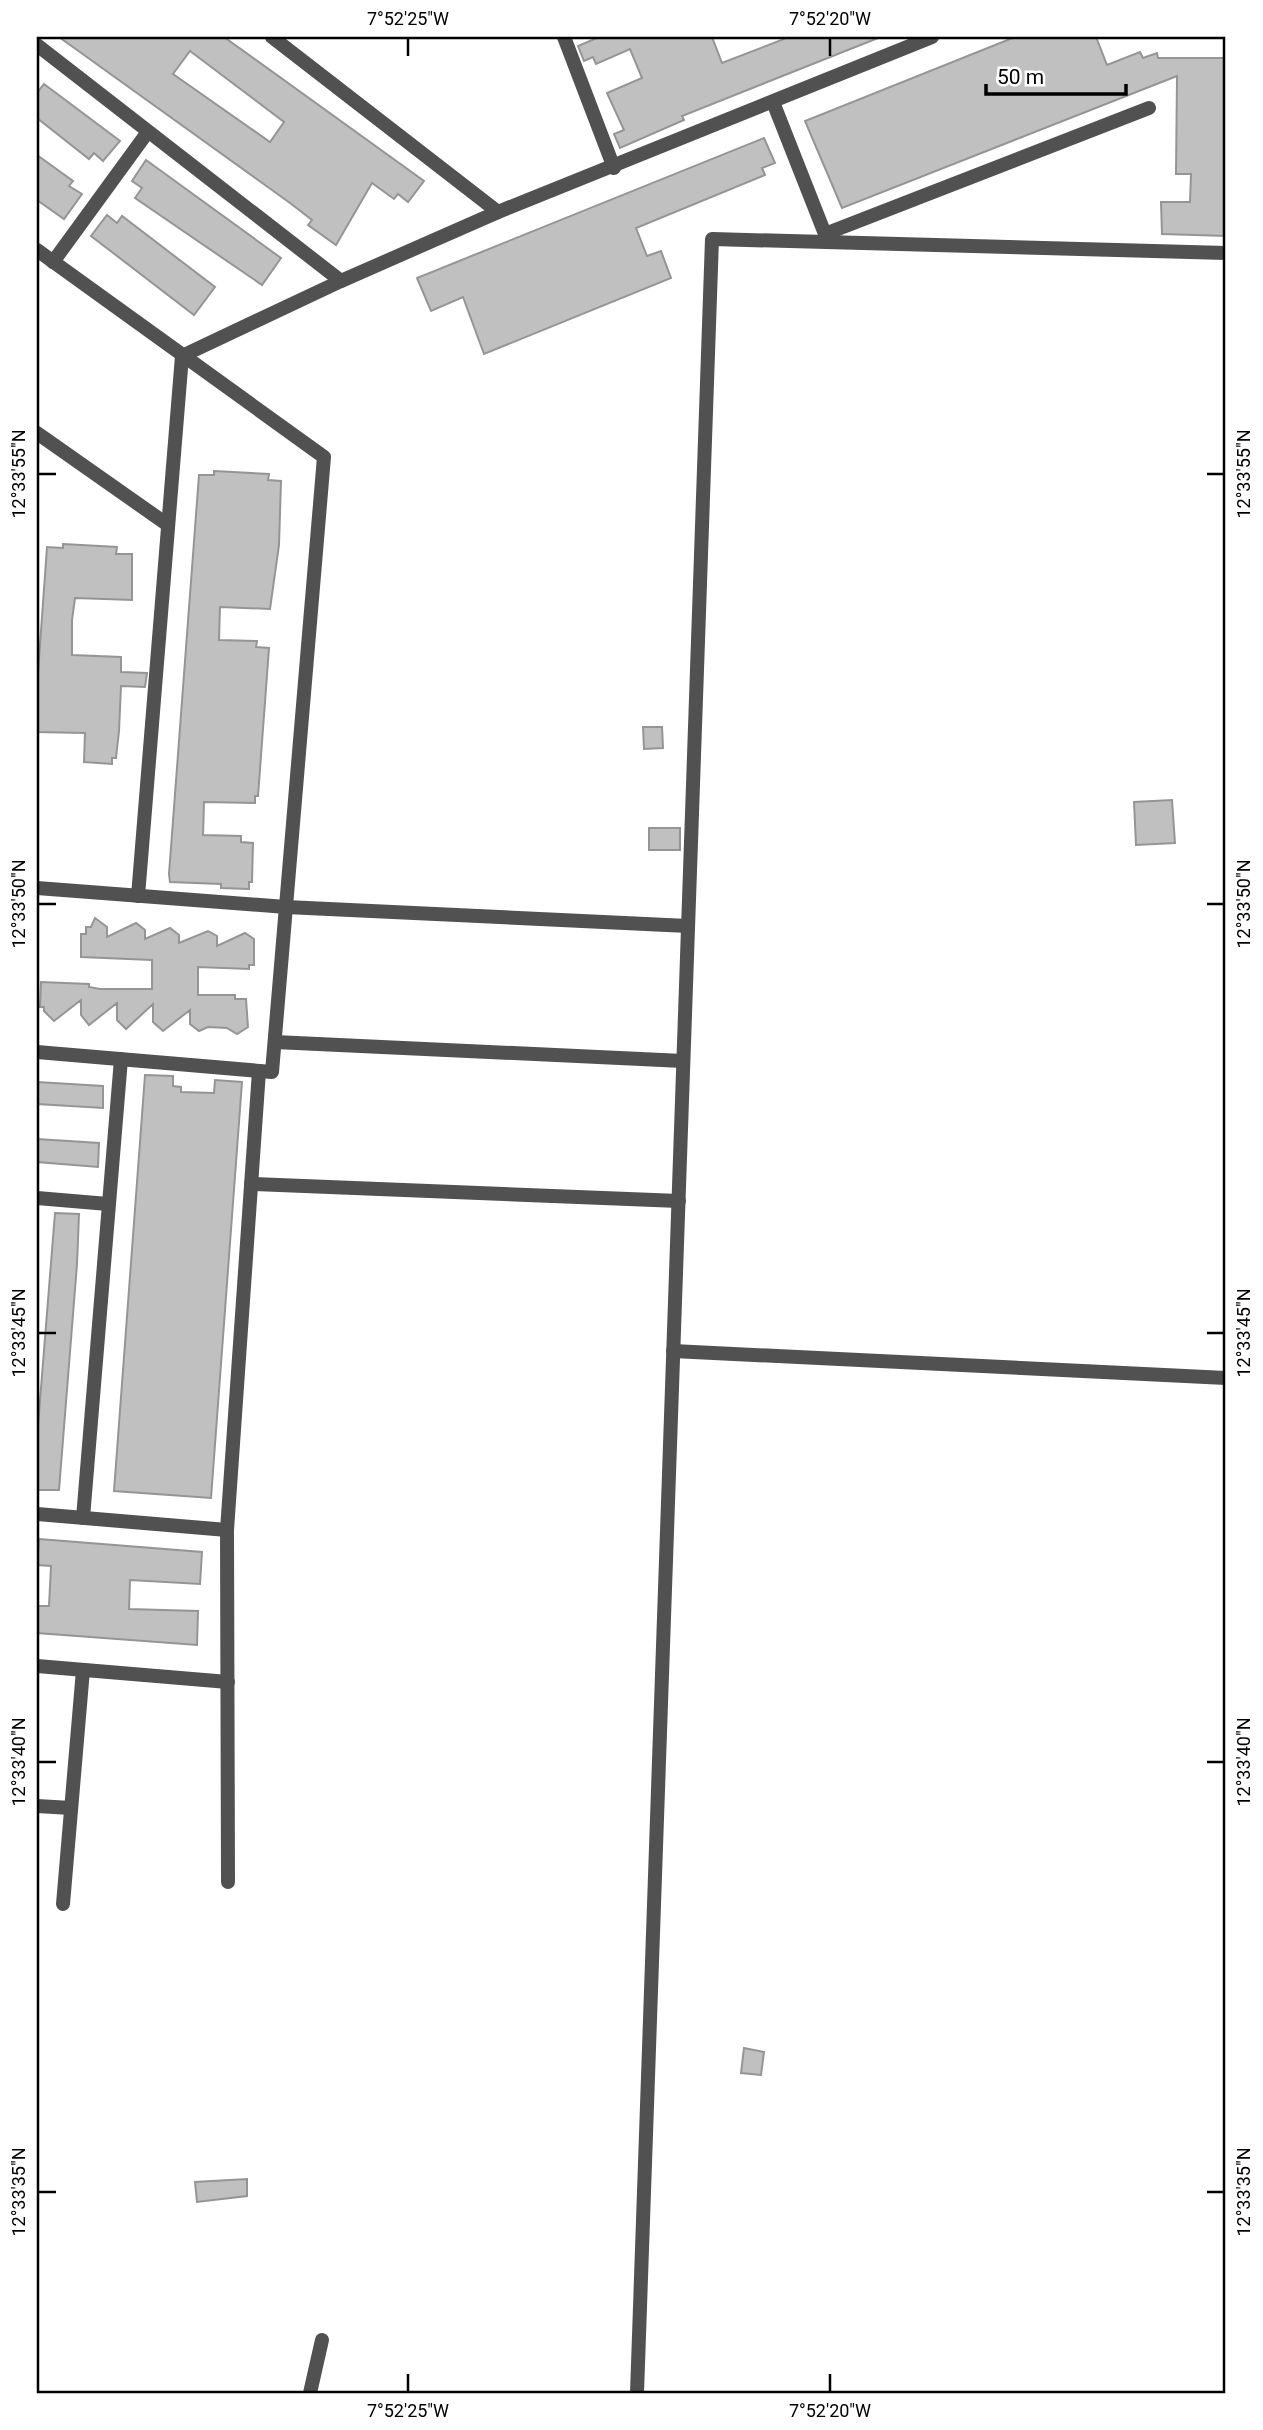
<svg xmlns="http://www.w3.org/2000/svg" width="1263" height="2430" font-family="Roboto,sans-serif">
<rect width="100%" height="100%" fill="#fff"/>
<!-- building -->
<g fill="#c0c0c0" stroke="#959595" stroke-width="2" fill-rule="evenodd">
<path d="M 59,37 L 224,37 L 424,181 L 408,202 L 398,194 L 394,199 L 372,183 L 336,245 L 308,225 L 312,220 L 290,203 ZM 190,51 L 284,122 L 270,142 L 173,74 Z"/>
<polygon points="599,37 712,37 722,63 789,37 878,38 682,116 684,120 620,148 614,134 624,130 607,93 642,78 630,49 596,64 593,57 584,61 578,46"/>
<polygon points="1015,37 1096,37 1107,65 1140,52 1143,58 1157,53 1158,58 1226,58 1226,236 1162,234 1161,202 1190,202 1191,174 1176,174 1177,76 842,208 805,121"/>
<polygon points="44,84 120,141 103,161 94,153 89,159 37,118 37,93"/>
<polygon points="764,138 775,163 762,168 765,175 636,228 647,256 661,251 671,278 484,354 463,297 431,311 417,278"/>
<polygon points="37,155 73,181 69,186 82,194 64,219 37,200"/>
<polygon points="146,160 281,258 262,285 135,198 142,188 132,181"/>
<polygon points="107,215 117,223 122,216 215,287 194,315 91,236"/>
<polygon points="214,471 269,474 268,480 281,481 279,545 270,609 220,607 219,640 257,641 256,647 269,648 258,796 255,796 255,803 204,802 203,835 241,836 241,842 253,843 252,882 249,882 249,889 221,888 221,884 170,882 169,874 199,475 214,475"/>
<polygon points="63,544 117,547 116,554 132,554 132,600 75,598 72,620 72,655 121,657 121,672 147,673 145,687 121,686 119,731 116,758 112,758 112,764 84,762 85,733 37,732 37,687 47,547 63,548"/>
<polygon points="643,727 662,727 663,748 644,749"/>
<polygon points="1172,800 1175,843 1136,845 1134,802"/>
<rect x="649" y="828" width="31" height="22"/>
<polygon points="95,918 107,927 107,937 136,923 145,930 145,939 170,928 179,935 179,943 208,931 217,936 217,946 245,933 254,939 254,965 249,965 249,969 198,967 198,995 235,995 235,999 246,999 248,1027 237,1034 227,1028 208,1027 199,1031 190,1024 190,1010 163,1031 153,1022 153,1004 126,1029 117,1020 117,1003 89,1025 81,1015 81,1000 54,1021 44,1011 44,1007 40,1007 41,982 89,984 89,987 100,989 152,989 152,960 81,957 81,934 86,934 86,927 91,927"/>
<polygon points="145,1075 173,1076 173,1086 181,1087 181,1092 214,1093 215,1080 242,1082 211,1498 114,1491"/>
<polygon points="37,1082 103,1086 103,1108 37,1104"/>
<polygon points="37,1139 99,1143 98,1167 37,1162"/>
<polygon points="55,1213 79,1214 77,1264 59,1490 37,1490 37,1438"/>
<polygon points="39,1539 202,1552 200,1584 130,1580 129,1609 198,1611 197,1645 37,1633 37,1606 49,1606 51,1566 37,1565"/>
<polygon points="744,2048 764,2052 761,2075 741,2073"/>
<polygon points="247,2179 247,2196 197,2202 195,2182"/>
</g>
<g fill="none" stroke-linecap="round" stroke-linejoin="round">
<!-- minor -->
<g stroke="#515151" stroke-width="14">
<polyline points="272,37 498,212"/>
<polyline points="564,37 614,168"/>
<polyline points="37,45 341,281"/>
<polyline points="773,102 825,234 1149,108"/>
<polyline points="37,250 324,457 272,1072 37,1052"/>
<polyline points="53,262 147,133"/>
<polyline points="37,433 168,525"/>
<polyline points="37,888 286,907 688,926"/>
<polyline points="138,896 182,356 341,281 498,212 932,37"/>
<polyline points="275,1042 683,1061"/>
<polyline points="251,1184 679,1201"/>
<polyline points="37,1198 108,1204"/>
<polyline points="673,1351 1226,1378"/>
<polyline points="37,1514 227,1530"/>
<polyline points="83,1518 121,1059"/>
<polyline points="37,1666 228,1682"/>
<polyline points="37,1806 71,1808"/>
<polyline points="228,1882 227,1530 259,1071"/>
<polyline points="63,1904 83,1670"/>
<polyline points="310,2393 322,2340"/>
<polyline points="637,2393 712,239 1226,253"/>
</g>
</g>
<!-- ticks -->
<path fill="none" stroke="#000" stroke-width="2.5" d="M 408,38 L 408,56M 830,38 L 830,56M 38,474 L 56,474M 1207,474 L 1224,474M 38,904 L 56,904M 1207,904 L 1224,904M 38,1333 L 56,1333M 1207,1333 L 1224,1333M 38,1762 L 56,1762M 1207,1762 L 1224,1762M 38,2192 L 56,2192M 1207,2192 L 1224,2192M 408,2374 L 408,2392M 830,2374 L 830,2392"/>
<!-- border -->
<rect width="1263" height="2430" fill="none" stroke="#ffffff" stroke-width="77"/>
<!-- scale -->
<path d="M986 84v10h140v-10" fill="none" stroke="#000000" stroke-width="3.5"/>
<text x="997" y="84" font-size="21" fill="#000000" stroke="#ffffff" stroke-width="5" paint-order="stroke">50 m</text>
<rect x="38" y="38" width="1186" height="2354" fill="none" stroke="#000" stroke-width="2.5"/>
<g font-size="18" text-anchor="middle" fill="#000">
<text x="408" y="25">7°52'25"W</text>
<text x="830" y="25">7°52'20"W</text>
<text transform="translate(19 474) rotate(-90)" y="6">12°33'55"N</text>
<text transform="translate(1244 474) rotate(-90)" y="6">12°33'55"N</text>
<text transform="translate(19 904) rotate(-90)" y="6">12°33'50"N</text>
<text transform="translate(1244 904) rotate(-90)" y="6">12°33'50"N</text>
<text transform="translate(19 1333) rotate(-90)" y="6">12°33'45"N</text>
<text transform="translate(1244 1333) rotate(-90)" y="6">12°33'45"N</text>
<text transform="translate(19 1762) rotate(-90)" y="6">12°33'40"N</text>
<text transform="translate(1244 1762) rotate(-90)" y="6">12°33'40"N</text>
<text transform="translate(19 2192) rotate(-90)" y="6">12°33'35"N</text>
<text transform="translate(1244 2192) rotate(-90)" y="6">12°33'35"N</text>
<text x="408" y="2417">7°52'25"W</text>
<text x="830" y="2417">7°52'20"W</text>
</g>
</svg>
